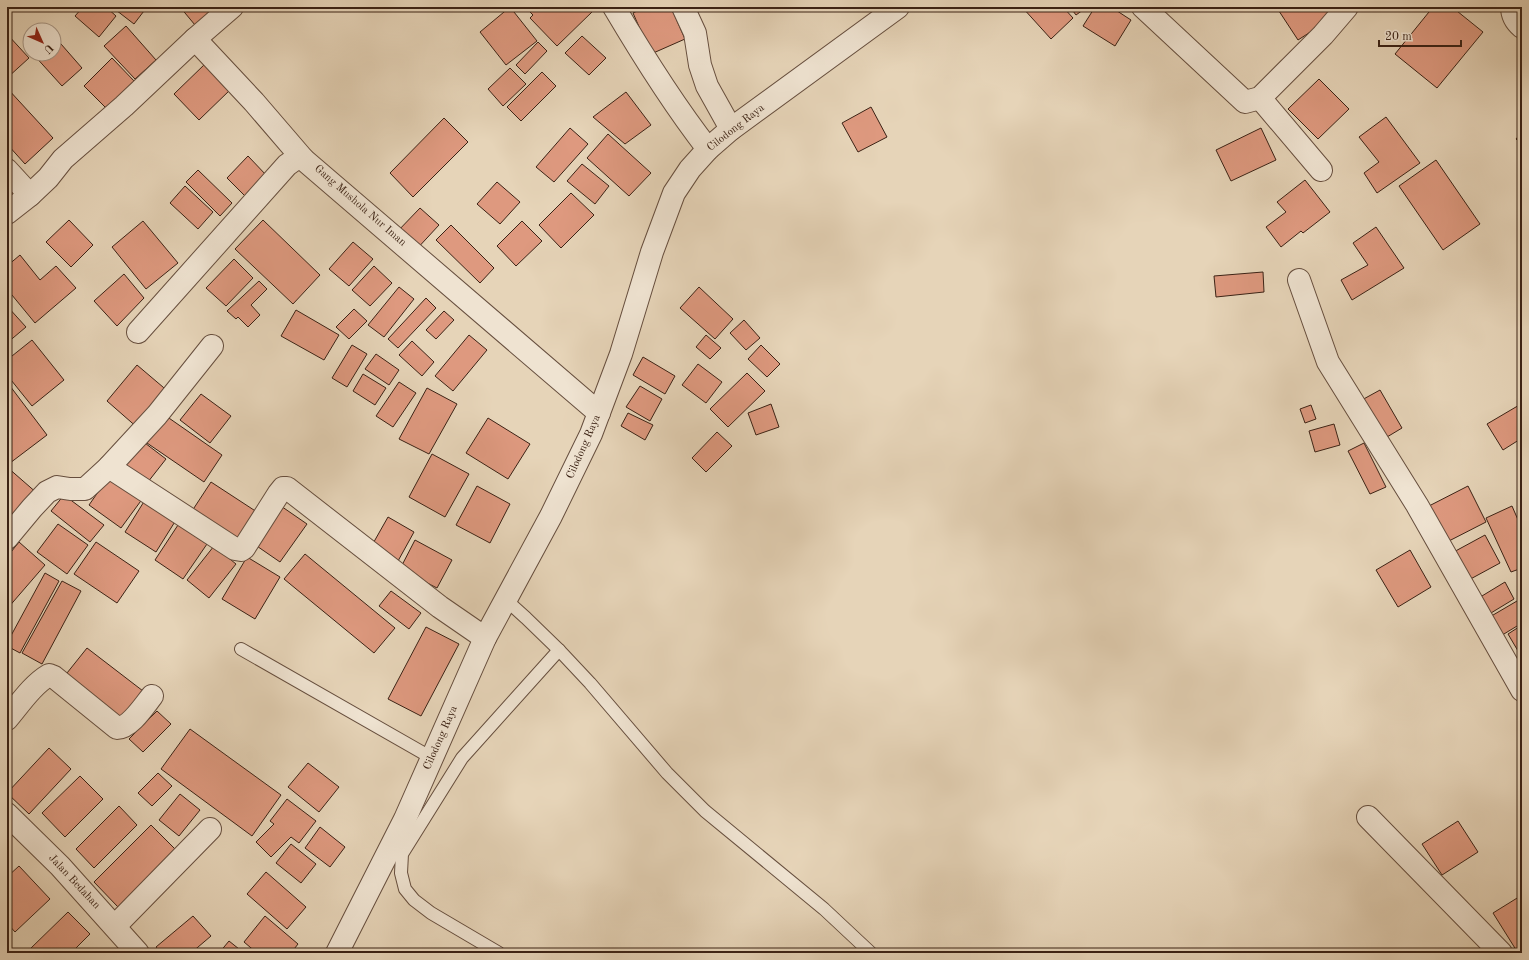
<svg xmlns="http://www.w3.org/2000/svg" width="1529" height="960" font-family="'Old Standard TT',serif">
<rect width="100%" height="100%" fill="#e6d4b8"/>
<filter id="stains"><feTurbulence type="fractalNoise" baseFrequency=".005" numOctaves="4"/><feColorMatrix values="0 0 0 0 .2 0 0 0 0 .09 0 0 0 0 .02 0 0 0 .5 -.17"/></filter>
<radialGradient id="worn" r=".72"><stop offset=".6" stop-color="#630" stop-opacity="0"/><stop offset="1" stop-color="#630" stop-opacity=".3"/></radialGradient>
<!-- building -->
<g fill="#de997f" stroke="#3b2215">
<polygon points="83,7 106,7 116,16 99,37 75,16"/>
<polygon points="112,7 147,7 134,24"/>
<polygon points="180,7 217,7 195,25"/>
<polygon points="510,7 537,41 506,65 480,32"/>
<polygon points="525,7 590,7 593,11 557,46 530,18 533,15"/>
<polygon points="645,7 671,7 685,39 651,54 633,13"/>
<polygon points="1022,7 1063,7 1073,18 1051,39"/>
<polygon points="1070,7 1087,7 1076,15"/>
<polygon points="1095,7 1111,7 1131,20 1115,46 1083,26"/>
<polygon points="1278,7 1330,7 1335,16 1298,40 1277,8"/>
<polygon points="1433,7 1452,7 1483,32 1437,88 1395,54"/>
<polygon points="126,26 156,60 135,79 104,46"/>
<polygon points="7,34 29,58 7,78"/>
<polygon points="54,36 82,68 62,86 33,54 54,54"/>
<polygon points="582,36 606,58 589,75 565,53"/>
<polygon points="538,42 547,51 525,74 516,65"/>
<polygon points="112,58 136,83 109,111 84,86"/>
<polygon points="206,63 231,89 199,120 174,94"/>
<polygon points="510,68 526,84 503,106 488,89"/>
<polygon points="542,72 556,86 521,121 507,107"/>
<polygon points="1319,79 1349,109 1318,139 1288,109"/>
<polygon points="7,88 53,138 25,164 7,144"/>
<polygon points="626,92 651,125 625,144 593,117"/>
<polygon points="871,107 887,137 858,152 842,123"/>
<polygon points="1386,117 1420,163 1377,193 1364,173 1379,162 1359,137"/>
<polygon points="444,118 468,142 413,197 390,173"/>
<polygon points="570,128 588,144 554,182 536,167"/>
<polygon points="1261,128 1276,160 1231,181 1216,150"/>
<polygon points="1522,132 1522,145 1516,139"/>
<polygon points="608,134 651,173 629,196 587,158"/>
<polygon points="248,156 267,176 246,197 227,178"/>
<polygon points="1436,160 1480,224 1443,250 1399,186"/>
<polygon points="582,164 609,186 595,204 567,181"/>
<polygon points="198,170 232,203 220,216 186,182"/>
<polygon points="1305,180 1330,212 1303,233 1301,231 1281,247 1266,227 1286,212 1277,202"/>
<polygon points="497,182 520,202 500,224 477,204"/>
<polygon points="185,186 213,212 198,229 170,203"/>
<polygon points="571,193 594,215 561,248 539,225"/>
<polygon points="420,208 439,225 414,252 395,234"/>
<polygon points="69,220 93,245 71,267 46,242"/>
<polygon points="263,220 320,275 293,304 235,249"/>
<polygon points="143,221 178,263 146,289 112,247"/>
<polygon points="522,221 542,241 516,266 497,246"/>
<polygon points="451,225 494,268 480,283 436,240"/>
<polygon points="1376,227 1404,268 1352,300 1341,280 1368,265 1353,243"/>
<polygon points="353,242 373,259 349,286 329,269"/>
<polygon points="20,255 40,280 56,266 76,288 35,323 7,289 7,266"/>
<polygon points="234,259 253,278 226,306 206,288"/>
<polygon points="374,266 392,283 370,306 352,290"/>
<polygon points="1263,272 1264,292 1216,297 1214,276"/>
<polygon points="124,274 144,298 117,326 94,301"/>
<polygon points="259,281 267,289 251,305 260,315 248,327 238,317 236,319 227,311"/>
<polygon points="399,287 414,299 384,337 368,325"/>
<polygon points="699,287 733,319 715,339 680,308"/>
<polygon points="426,298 436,308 398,348 388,339"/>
<polygon points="7,306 26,327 7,343"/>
<polygon points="354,309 367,321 349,339 336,327"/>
<polygon points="296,310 339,335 324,360 281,336"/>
<polygon points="444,311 454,320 436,339 426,330"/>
<polygon points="744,320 760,338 746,350 730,333"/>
<polygon points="469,335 487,350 453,391 435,376"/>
<polygon points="706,335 721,348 710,359 696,347"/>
<polygon points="32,340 64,380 32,406 7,375 7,360"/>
<polygon points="412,341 434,362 422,376 399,355"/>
<polygon points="352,345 367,354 347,387 332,378"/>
<polygon points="761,345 780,364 767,377 748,359"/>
<polygon points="376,354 399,370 389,385 365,369"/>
<polygon points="643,357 675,376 665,394 633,375"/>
<polygon points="698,364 722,382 706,403 682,385"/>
<polygon points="137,365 170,393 139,429 107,401"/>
<polygon points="747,373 765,391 728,427 710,409"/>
<polygon points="363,374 386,388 375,405 353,391"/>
<polygon points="7,382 47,435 10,463 7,459"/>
<polygon points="399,382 416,393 393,427 376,416"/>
<polygon points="640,386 662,399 650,421 626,407"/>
<polygon points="427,388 457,404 429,454 399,439"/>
<polygon points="1380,390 1402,428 1382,440 1360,401"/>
<polygon points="201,394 231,416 210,443 180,420"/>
<polygon points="771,404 779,427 756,435 748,413"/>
<polygon points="1521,404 1522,438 1503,450 1487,424"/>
<polygon points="1311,405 1316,419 1305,423 1300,409"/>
<polygon points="628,413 653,425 645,440 621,426"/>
<polygon points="166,416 222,455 204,482 147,443"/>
<polygon points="488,418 530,444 508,479 466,453"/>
<polygon points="1334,424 1340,445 1315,452 1309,431"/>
<polygon points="717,432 732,446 706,472 692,458"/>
<polygon points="141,440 166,459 144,487 120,468"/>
<polygon points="1364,443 1386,487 1370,494 1348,451"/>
<polygon points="432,454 469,474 445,517 409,497"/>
<polygon points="7,467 38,494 7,527"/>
<polygon points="110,475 143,498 121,528 89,505"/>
<polygon points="211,482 260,514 241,543 192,511"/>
<polygon points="477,486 510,504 490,543 456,525"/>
<polygon points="1468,486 1486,522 1445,543 1427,507"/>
<polygon points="64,495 104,525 90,542 51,511"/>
<polygon points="145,500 176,520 156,552 125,532"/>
<polygon points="278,504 307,524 280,562 251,542"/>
<polygon points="1512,506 1522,529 1522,568 1511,572 1486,518"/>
<polygon points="388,517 414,532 398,561 371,547"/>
<polygon points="58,524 88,545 67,574 37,552"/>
<polygon points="178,525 207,544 183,579 155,560"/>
<polygon points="1485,535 1500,563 1465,582 1450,554"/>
<polygon points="415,540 452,560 437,588 400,569"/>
<polygon points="19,542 45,565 7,609 7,557"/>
<polygon points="96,542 139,571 117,603 74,574"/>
<polygon points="214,546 236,564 209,598 187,580"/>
<polygon points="1410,550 1431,587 1398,607 1376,570"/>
<polygon points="305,554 395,628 374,653 284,579"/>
<polygon points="247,557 280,577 255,619 222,599"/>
<polygon points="45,573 59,581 20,653 7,646 7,643"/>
<polygon points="62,581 81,591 42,664 22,653"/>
<polygon points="1505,582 1514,599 1486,616 1477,599"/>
<polygon points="391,591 421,613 409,629 379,606"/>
<polygon points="1517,601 1522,611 1522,623 1499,637 1488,618"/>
<polygon points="1522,625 1522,655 1521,656 1508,634"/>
<polygon points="426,627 459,644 421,716 388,699"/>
<polygon points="87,648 143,691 120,722 63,678"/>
<polygon points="157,711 171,724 143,752 129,739"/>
<polygon points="190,729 281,795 252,836 161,769"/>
<polygon points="49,748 71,769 29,814 7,793"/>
<polygon points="308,763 339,787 319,812 288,787"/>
<polygon points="158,773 172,786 152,806 138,793"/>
<polygon points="80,776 103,799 65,837 42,813"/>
<polygon points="180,794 200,810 179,836 159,820"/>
<polygon points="287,799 316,821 299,843 291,837 271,857 256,842 274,824 270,821"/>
<polygon points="119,806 137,825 94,868 76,849"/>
<polygon points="1458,821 1478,852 1442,875 1422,844"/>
<polygon points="151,825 176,850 118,907 94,882"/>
<polygon points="320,827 345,847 330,867 305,848"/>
<polygon points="291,844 316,864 301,883 276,863"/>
<polygon points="19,866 50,899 15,932 7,923 7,877"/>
<polygon points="266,872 306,907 287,929 247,894"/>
<polygon points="1522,895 1522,952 1518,953 1493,913"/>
<polygon points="68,912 90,934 71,953 34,953 30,949"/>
<polygon points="193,916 211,936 191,953 161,953 156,947"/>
<polygon points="265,916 298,944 291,953 257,953 244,942"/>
<polygon points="229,941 244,953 219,953"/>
</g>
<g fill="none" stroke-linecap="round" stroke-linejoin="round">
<!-- service casing -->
<g stroke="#664e3e" stroke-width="14">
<g id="service">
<polyline points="506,600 526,618 559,650 590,683 667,773 705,811 824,909 871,953"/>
<polyline points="241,649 432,758"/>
<polyline points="499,953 431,913 414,900 405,889 401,873 402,854 462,758 559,650"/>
</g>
</g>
<!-- minor casing -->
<g stroke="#664e3e" stroke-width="24">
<g id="minor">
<path d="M 614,7 C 643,56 673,104 708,149"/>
<polyline points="683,7 695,33 700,65 707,86 731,129"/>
<polyline points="1143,7 1245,102 1260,98 1323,35 1347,7"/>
<path d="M 1512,7 C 1512,15 1516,22 1522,27"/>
<polyline points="195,39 254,102 303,159"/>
<polyline points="1260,98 1321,170"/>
<polyline points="7,170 30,195"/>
<polyline points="7,213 30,195 48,178 63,159 124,106 195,39 232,7"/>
<polyline points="1299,280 1328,362 1417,505 1522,690"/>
<polyline points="138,332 287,165 297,158 303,159 599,413"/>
<polyline points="109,467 235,549 241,550 244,548 279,493 283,488 287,488 440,607 485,638"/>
<polyline points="7,538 32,508 47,492 57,487 70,489 85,489 109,467 157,415 212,346"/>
<path d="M 7,719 C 19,705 32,685 49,675 L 54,677 L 117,728 C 130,728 144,706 152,696"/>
<polyline points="7,814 60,866 138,953"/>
<polyline points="1368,817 1501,953"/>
<polyline points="115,926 210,829"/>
</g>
</g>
<!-- tertiary casing -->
<g stroke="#664e3e" stroke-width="24">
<polyline id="tertiary" points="337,953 405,819 485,638 551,516 591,434 621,354 652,252 674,193 690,169 708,149 731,129 898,7"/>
</g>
<!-- service -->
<use href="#service" stroke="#efe3d1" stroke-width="12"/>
<!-- minor -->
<use href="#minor" stroke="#efe3d1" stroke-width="22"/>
<!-- tertiary -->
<use href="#tertiary" stroke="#efe3d1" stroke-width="22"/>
</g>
<g text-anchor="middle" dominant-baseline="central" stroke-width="3" stroke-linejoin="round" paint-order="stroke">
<!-- street labels -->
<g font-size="11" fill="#3b2215" stroke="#efe3d1">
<text transform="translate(736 128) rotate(-38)">Cilodong Raya</text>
<text transform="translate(360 206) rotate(41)">Gang Mushola Nur Iman</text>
<text transform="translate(584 447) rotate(-66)">Cilodong Raya</text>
<text transform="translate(441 738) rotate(-66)">Cilodong Raya</text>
<text transform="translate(74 882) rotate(47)">Jalan Bedahan</text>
</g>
</g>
<!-- margin -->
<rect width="1529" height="960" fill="none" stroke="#e6d4b8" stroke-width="24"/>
<rect x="8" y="8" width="1513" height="944" fill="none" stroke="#3b2215" stroke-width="2"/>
<rect x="12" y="12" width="1505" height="936" fill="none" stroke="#3b2215"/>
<!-- north arrow -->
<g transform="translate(42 42) rotate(135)"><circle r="19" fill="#efe3d1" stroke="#a79686"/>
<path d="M0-3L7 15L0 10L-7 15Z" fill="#8f2418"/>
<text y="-6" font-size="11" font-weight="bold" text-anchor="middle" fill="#3b2215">U</text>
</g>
<!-- scale -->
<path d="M1379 40v6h82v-6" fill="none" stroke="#3b2215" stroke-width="2"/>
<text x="1385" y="40" font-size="12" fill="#3b2215" stroke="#efe3d1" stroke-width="3" paint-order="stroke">20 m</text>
<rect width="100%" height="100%" filter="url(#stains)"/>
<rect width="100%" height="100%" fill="url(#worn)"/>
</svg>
